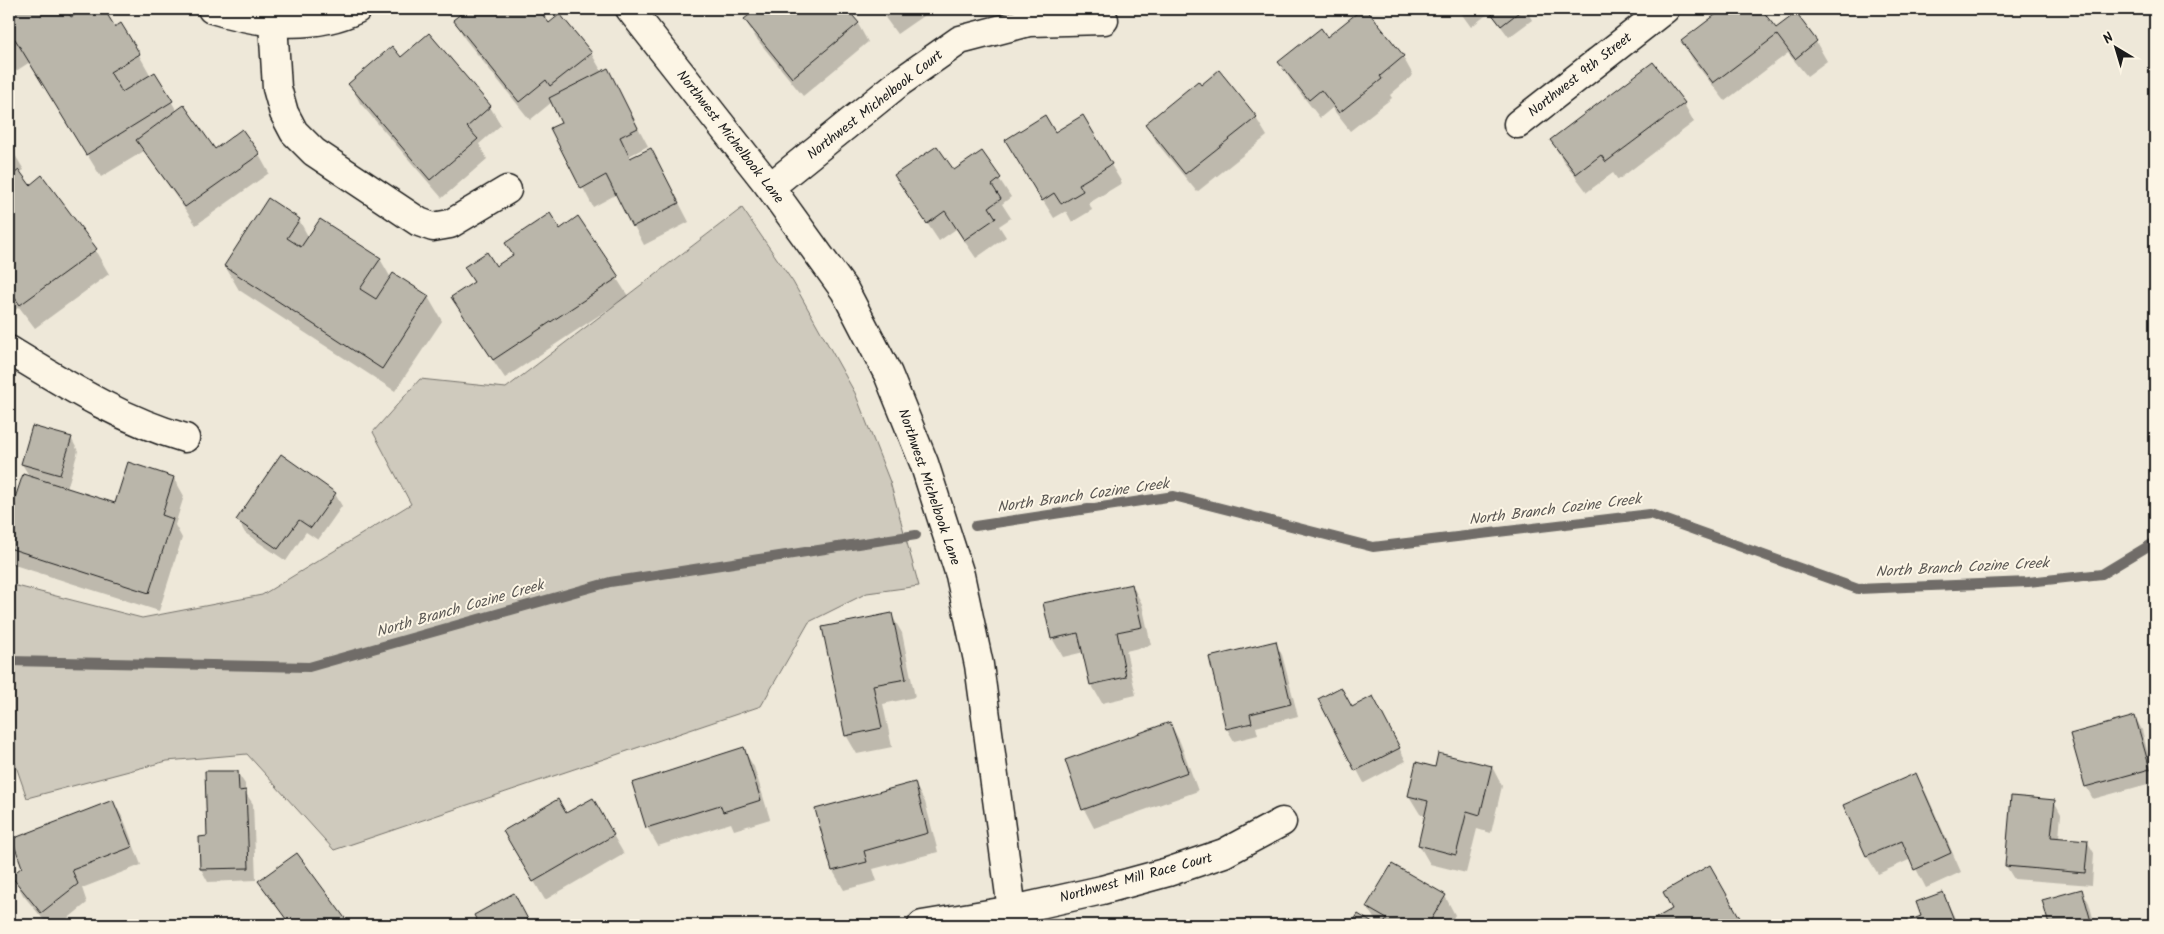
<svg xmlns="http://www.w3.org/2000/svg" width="2164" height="934" font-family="Kalam,sans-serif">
<rect width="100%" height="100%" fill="#eee8d9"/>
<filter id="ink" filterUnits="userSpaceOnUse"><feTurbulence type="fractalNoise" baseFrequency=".02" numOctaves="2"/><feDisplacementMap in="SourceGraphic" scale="10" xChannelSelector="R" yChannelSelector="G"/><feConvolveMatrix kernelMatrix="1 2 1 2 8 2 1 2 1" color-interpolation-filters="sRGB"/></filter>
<g filter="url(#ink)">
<!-- green -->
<polygon fill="#cfcabd" stroke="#76736c" points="742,208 793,282 855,393 890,482 919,586 867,593 809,622 761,706 334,850 247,754 167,761 27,798 9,746 9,584 142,618 262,595 411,504 373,432 420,379 506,388"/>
<!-- shadow -->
<g fill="#0003">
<polygon points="9,9 64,9 70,19 87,9 102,9 114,29 139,55 151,76 154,73 177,111 215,151 259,155 269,173 196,225 144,151 101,177 30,62 16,71 9,60"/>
<polygon points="469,9 536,9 549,24 591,53 602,72 607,69 648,146 629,156 631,160 651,149 689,222 644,245 617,194 593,207 552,129 563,124 552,102 530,120 465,39 455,20"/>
<polygon points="759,9 845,9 858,24 868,42 803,96 756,38 745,20"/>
<polygon points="879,9 933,9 897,34"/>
<polygon points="1365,9 1403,57 1413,75 1390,95 1392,98 1350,131 1332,108 1320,118 1291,81 1280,62 1327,38"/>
<polygon points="1458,9 1526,9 1532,20 1509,37 1490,12 1471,27"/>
<polygon points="1725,9 1760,9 1776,30 1796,15 1816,42 1827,61 1807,76 1788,53 1725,101 1693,60 1683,42"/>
<polygon points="1842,9 1855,9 1847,15"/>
<polygon points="429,35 490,107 501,125 479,144 487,159 442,198 360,103 350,84 401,59"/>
<polygon points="1653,64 1684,104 1694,122 1618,180 1613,173 1587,192 1562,159 1551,140"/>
<polygon points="1219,72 1256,118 1267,136 1197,192 1157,143 1147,124"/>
<polygon points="1082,117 1122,183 1089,203 1092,210 1072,222 1066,211 1054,218 1017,159"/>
<polygon points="9,145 24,170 19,173 29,186 95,250 109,274 35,328 19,307 13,312 9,307"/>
<polygon points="982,152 1011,197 1002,204 1011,218 999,226 1006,237 976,258 956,229 939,241 895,175 953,172"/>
<polygon points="578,218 628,296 505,378 463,316 474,283 466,268 495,268"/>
<polygon points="299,220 309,238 380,259 391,278 428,297 442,321 395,391 239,290 225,266"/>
<polygon points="71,438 78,451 67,489 116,505 174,478 184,496 175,525 182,538 159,611 11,564 9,559 9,520 23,475 30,477 22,464"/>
<polygon points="335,494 342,506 318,540 306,532 286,561 245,533 238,520"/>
<polygon points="1132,585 1142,604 1151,645 1126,651 1136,695 1102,703 1091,684 1084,652 1063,657 1052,638"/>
<polygon points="891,614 902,633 915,697 883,704 892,747 857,754 846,735"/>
<polygon points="1275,642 1282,655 1298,716 1256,727 1258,735 1234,741 1227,729"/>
<polygon points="1319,699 1352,709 1379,710 1406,761 1364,783"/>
<polygon points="2135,717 2142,730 2155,782 2093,799 2086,786"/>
<polygon points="1170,723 1180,742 1198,791 1094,828 1084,809 1066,761"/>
<polygon points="743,749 754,767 770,819 734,830 731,823 658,846 647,827"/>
<polygon points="1492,767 1502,786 1491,833 1477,829 1466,873 1430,864 1419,845 1426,816 1420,814 1409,796 1436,768"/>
<polygon points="237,772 245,784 245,792 253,804 256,880 208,882 201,869 200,838 208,838"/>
<polygon points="1916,775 1926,793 1961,872 1926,888 1911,859 1878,874 1867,856"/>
<polygon points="914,783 925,802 938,852 873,869 877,881 844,890 833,871 817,809"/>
<polygon points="592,799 624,854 545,900 505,831 565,815"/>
<polygon points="113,801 124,820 141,865 82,888 87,903 60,925 48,925 23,895 13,876"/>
<polygon points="2054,801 2061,814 2059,838 2087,841 2094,853 2092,885 2014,879 2006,866"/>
<polygon points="296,854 346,922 348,925 288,925 289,924 260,882"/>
<polygon points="1709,867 1743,925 1653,925 1651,923 1674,910"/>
<polygon points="2082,890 2089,903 2095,925 2050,925 2044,900"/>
<polygon points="1943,893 1958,925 1900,925 1922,917"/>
<polygon points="1445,896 1455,915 1449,925 1378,925 1367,907"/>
</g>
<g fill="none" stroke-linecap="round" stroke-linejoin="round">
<!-- stream -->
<g stroke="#6f6c67" stroke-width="10">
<polyline points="975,526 1174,496 1373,547 1650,514 1858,589 2028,582 2102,574 2155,542"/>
<polyline points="9,661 309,667 610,582 916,535"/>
</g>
</g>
<!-- building -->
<g fill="#bab6aa" stroke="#1c1c1c">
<polygon points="9,9 66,9 71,17 85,9 104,9 115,27 121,23 140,54 110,72 122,92 155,72 173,101 86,155 15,39 9,43"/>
<polygon points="467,9 538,9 549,23 560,14 592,53 550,86 546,80 519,102 453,20"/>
<polygon points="757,9 847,9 859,23 792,78 744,19"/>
<polygon points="880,9 897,9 886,16"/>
<polygon points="1362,9 1366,9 1404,56 1380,76 1382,79 1339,113 1321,90 1309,100 1278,62 1321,28 1327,37"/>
<polygon points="1488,9 1523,9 1501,26"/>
<polygon points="1723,9 1761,9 1776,28 1796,13 1817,41 1795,59 1777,35 1713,83 1681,41"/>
<polygon points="429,33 491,106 467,127 478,139 430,180 348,84 392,46 401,57"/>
<polygon points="1653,62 1685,103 1606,162 1601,155 1576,174 1550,140"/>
<polygon points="608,68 638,128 620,137 630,158 651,148 679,203 632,227 606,175 581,189 550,128 561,123 549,98"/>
<polygon points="1219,70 1257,117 1185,174 1145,124 1198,81 1201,85"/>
<polygon points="184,105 215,149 242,129 260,154 185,207 136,140"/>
<polygon points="1045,115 1055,132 1083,115 1112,164 1079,184 1083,191 1061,204 1054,193 1042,201 1005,140"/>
<polygon points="937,146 954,170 982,151 1001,178 992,185 1001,199 989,207 996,218 964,240 945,211 927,224 894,175"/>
<polygon points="19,170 30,185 42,175 97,249 20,305 9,290 9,172 11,176"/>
<polygon points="268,198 300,219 287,238 301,247 320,219 381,258 360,289 376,299 393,273 429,296 382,369 224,266"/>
<polygon points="550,213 560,229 578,216 619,277 493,360 451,297 474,282 464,267 487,252 496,266 513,255 505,243"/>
<polygon points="32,426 72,437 60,475 21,464"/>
<polygon points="281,454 336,493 311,528 299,520 278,549 236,520"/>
<polygon points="128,462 174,477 162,515 173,519 149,593 9,548 9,516 23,474 115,503"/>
<polygon points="1132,584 1142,627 1117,632 1126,677 1090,685 1078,633 1051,639 1043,603"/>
<polygon points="892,613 906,679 873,685 882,728 845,736 822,627"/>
<polygon points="1276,641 1291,704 1250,714 1252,723 1226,729 1209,657"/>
<polygon points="1341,687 1352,707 1373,696 1400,748 1355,771 1318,699"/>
<polygon points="2135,716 2150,769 2085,787 2070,734"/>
<polygon points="1170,722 1188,772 1082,810 1065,760"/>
<polygon points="744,747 761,800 723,812 720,805 646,828 632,783"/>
<polygon points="1438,753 1492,766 1480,815 1467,811 1456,855 1418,845 1428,801 1408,796 1416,762 1435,767"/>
<polygon points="205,771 238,771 239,791 246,790 249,868 200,869 199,837 207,836"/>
<polygon points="1916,773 1951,853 1914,870 1902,841 1866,856 1843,805"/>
<polygon points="915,782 928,833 864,851 867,862 832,871 815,809"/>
<polygon points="2011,796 2055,800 2051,837 2088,840 2085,873 2005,866"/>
<polygon points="593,798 614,835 533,882 503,831 558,799 566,813"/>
<polygon points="113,800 132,847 72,870 78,884 41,913 11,876 22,867 12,839"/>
<polygon points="297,853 347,921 342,925 286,925 289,923 258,881"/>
<polygon points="1392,864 1446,895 1429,923 1433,925 1383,925 1387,919 1366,907"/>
<polygon points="1710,865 1744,925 1651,925 1649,922 1672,909 1663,892"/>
<polygon points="2082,889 2092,925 2049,925 2042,900"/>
<polygon points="1943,892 1956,925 1897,925 1921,916 1916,902"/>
<polygon points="514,893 531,925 479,925 474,915"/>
<polygon points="1358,914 1376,925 1351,925"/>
</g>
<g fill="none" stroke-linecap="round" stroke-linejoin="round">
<!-- minor casing -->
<g stroke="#1c1c1c" stroke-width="31">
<g id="minor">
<path d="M 212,9 C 259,23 311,31 357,9"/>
<polyline points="273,22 277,88 284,113 294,132 314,152 419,222 433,227 450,224 507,190"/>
<polyline points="1518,124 1665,9"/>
<polyline points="770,187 900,82 960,40 1029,22 1104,20"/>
<path d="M 9,350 C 65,384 121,420 185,438"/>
<polyline points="922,925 1013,910 1102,890 1168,872 1224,853 1282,822"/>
</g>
</g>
<!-- tertiary casing -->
<g stroke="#1c1c1c" stroke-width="31">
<polyline id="tertiary" points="630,9 770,187 845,291 888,374 924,463 960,575 979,665 1014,925"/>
</g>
<!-- minor -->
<use href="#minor" stroke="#fcf5e5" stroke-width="28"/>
<!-- tertiary -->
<use href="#tertiary" stroke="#fcf5e5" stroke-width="28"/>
</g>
</g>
<g text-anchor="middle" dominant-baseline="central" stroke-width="4" stroke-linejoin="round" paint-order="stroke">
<!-- street labels -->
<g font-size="14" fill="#1c1c1c" stroke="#fcf5e5">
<text transform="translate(1580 75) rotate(-38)">Northwest 9th Street</text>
<text transform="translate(875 105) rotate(-38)">Northwest Michelbook Court</text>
<text transform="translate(730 137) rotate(52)">Northwest Michelbook Lane</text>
<text transform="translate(929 487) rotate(71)">Northwest Michelbook Lane</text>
<text transform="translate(1136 878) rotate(-15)">Northwest Mill Race Court</text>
</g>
<!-- water labels -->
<g font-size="15" font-style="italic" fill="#5b5854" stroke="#fcf5e5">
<text transform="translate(1083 496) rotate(-8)">North Branch Cozine Creek</text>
<text transform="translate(1555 510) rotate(-7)">North Branch Cozine Creek</text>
<text transform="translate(1962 568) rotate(-3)">North Branch Cozine Creek</text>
<text transform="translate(460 609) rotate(-16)">North Branch Cozine Creek</text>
</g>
</g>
<!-- margin -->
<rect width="2164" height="934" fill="none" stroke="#fcf5e5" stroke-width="30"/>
<rect x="15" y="15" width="2134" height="904" fill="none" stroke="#1c1c1c" stroke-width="2" filter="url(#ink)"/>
<!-- north arrow -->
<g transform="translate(2116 48) rotate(322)" stroke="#fcf5e5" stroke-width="4" paint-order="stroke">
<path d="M0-4L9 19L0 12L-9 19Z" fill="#1c1c1c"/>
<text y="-8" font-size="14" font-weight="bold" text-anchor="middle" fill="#1c1c1c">N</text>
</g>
</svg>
